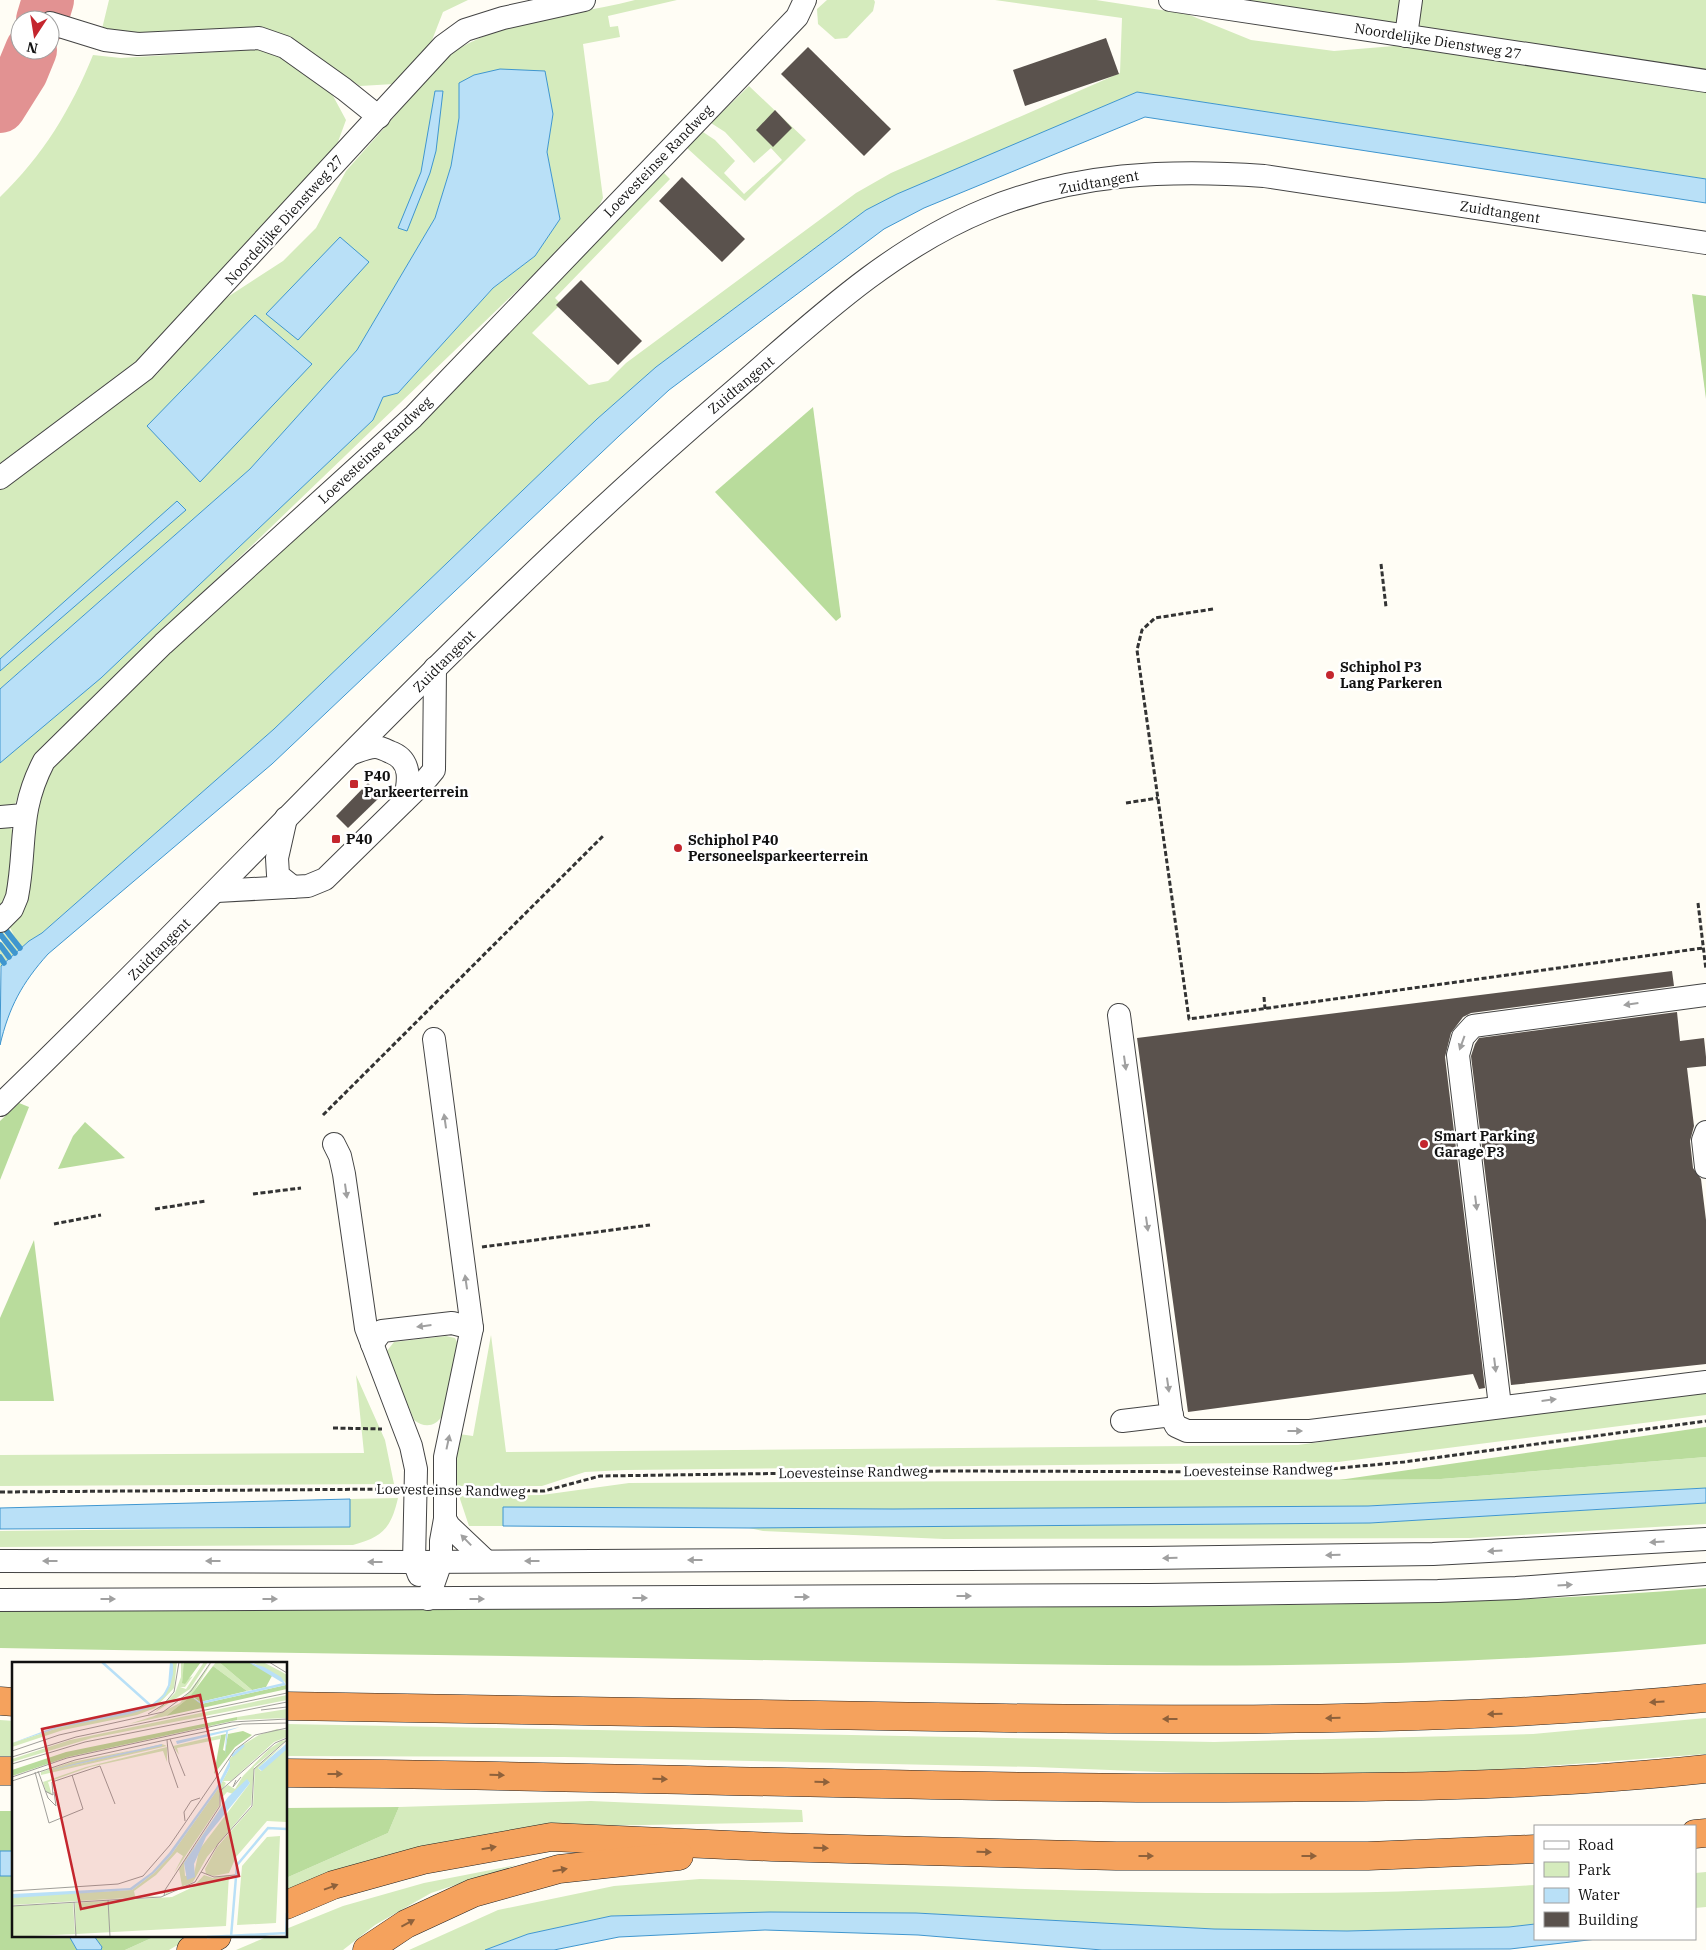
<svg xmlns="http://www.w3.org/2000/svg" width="1706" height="1950" font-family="'IBM Plex Serif',serif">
<rect width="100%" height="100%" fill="#fffdf5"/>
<!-- green -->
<g fill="#d5ebbd">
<polygon points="109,0 468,0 443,12 429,48 394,84 360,86 283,37 101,33"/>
<path d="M 635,0 L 677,0 L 608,16 L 610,27 L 618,26 L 620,37 L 583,44 L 603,198 L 597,210 L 579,231 L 61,729 L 29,767 L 15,804 L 0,811 L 0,763 L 373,420 L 383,397 L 398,393 L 493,288 L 535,256 L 560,219 L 547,152 L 553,114 L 459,83 L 459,118 L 451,166 L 435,218 L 357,350 L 250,469 L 0,689 L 0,490 L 157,374 L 223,300 L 283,261 L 316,228 L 346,171 L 448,56 C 499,19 574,16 635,0 Z"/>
<polygon points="827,0 874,0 875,2 873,11 847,38 835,39 818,24 817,9"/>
<polygon points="995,0 1096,0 1187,14 1251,40 1334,51 1406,45 1706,90 1706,179 1137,92 866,210 656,367 597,419 274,729 42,933 29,941 0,967 0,941 3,943 0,938 0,929 9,938 0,927 0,917 14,935 9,926 36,805 54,765 664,173 670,179 555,298 561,304 532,333 589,385 608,381 626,363 856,193 891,173 1120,73 1122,18"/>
<polygon points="1242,0 1706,0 1706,72"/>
<path d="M 262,49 L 277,52 L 332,94 L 346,120 L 335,150 L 158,346 L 0,467 L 0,197 C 43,156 71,109 93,55 L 121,58 Z"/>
<polygon points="749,86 806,140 745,201 687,148 703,132 715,140 735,161 724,173 744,194 782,160 771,148 754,163 725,132 711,123"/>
<polygon points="0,822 9,825 12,830 13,843 9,889 0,907"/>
<polygon points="491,1335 506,1452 1298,1445 1706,1391 1706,1415 1338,1462 625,1470 585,1472 542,1486 455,1486 455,1460 459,1434 473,1436"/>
<path d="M 446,1336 L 455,1338 L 458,1344 L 442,1416 C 435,1427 424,1428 414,1420 L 386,1352 L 394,1342 Z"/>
<polygon points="356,1375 385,1440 394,1484 0,1486 0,1455 364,1453"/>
<polygon points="1706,1457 1706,1488 1368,1506 893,1509 503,1507 503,1526 469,1526 459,1496 542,1495 629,1483 1441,1479"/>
<path d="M 398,1498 C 391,1528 383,1537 353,1545 L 0,1547 L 0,1531 L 350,1527 L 350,1499 Z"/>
<polygon points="1706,1503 1706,1524 1470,1538 944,1539 763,1531 749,1528 1370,1523"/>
<polygon points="1706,1718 1706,1754 1439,1774 1313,1778 1035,1767 564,1757 286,1756 286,1724 1214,1742 1533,1734"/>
<polygon points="0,1720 14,1721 14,1756 0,1756"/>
<polygon points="591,1801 802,1810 803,1822 590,1826 286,1894 286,1878 388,1833 399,1807"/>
<polygon points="516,1865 431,1893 375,1925 343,1950 236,1950 269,1936 286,1936 286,1929 343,1906 424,1883"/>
<polygon points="1706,1872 1706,1907 1695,1908 1695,1873"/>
<path d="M 700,1879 C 978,1885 1257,1904 1535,1885 L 1535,1924 L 1509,1927 L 1347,1931 L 1214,1929 L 916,1913 L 770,1912 L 611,1916 L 528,1934 L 485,1950 L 409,1950 L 498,1910 L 614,1886 Z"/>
<polygon points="156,1936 193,1936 169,1950 125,1950"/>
</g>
<!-- forest -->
<g fill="#b9dc9c">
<polygon points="1692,294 1706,296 1706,399"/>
<polygon points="813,407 841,617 836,621 715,492"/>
<polygon points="19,1103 29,1107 0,1180 0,1121"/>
<polygon points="85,1122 125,1158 58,1169 73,1136"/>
<polygon points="34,1240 54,1401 0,1401 0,1318"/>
<polygon points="1706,1427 1706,1457 1441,1479 1339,1480"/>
<path d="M 1706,1588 L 1706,1644 C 1430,1672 1152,1666 875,1662 C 583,1657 292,1653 0,1648 L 0,1608 C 352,1608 703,1610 1055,1607 C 1272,1605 1490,1606 1706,1588 Z"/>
<polygon points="399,1807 388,1833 286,1878 286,1808"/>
<rect x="0" y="1811" width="14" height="40"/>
<polygon points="0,1876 14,1876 14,1936 69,1936 77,1950 0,1950"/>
<polygon points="94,1936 156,1936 125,1950 101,1950 102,1947"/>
</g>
<!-- water -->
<g fill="#b9e0f7" stroke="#3f96cf">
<polygon points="500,69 545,71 553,114 547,152 560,219 535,256 493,288 398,393 383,397 373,420 101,678 0,763 0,689 250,469 357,350 435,218 451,166 459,118 459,83 474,75"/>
<polygon points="435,91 443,91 436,151 430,173 407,231 398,228 421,172"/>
<path d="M 1137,92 L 1706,179 L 1706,203 L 1145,117 L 924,208 L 884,229 L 669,390 L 619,436 L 272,764 L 48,954 C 22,983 9,1007 0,1045 L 1,966 L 29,941 L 42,933 L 274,729 L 597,419 L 656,367 L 866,210 L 897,194 Z"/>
<polygon points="340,237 369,262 298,340 266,314"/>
<polygon points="255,315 312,364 200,482 147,426"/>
<polygon points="177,501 186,510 0,671 0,659"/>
<polygon points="1706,1488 1706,1503 1370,1523 749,1528 503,1526 503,1507 893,1509 1368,1506"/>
<polygon points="350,1499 350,1527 0,1529 0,1508"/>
<rect x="0" y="1851" width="14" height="25"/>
<polygon points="770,1912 916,1913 1214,1929 1347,1931 1509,1927 1535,1924 1535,1939 1597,1939 1510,1949 1102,1950 918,1935 765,1930 619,1937 554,1950 485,1950 528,1934 611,1916"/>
<polygon points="69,1936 94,1936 102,1947 101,1950 77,1950"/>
</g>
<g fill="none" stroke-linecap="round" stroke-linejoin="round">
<!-- stream -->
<g stroke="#3f96cf" stroke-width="5.5">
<polyline points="1,924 20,948"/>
<polyline points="0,934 15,953"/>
<polyline points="0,945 9,957"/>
<polyline points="0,957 4,963"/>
</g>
<!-- taxiway -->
<g stroke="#e29292" stroke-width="52">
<polyline points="42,20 48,0"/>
<polyline points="0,107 22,72 31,50"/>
</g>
</g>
<!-- building -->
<g fill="#5a524d">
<polygon points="1106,38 1119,74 1025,106 1013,70"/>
<polygon points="808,47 891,129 864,156 781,74"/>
<polygon points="775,110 792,128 773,147 756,130"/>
<polygon points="682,177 745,239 722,262 659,201"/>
<polygon points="581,280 642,341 618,365 556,305"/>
<polygon points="368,783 381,796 348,828 336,816"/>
<polygon points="1672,971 1674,986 1471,1013 1463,1017 1451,1033 1445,1057 1485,1388 1479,1389 1473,1374 1188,1412 1137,1038"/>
<polygon points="1677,1012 1680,1041 1704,1038 1706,1057 1706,1066 1687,1068 1694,1126 1690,1141 1693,1168 1701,1179 1706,1220 1706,1364 1511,1385 1471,1056 1475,1044 1479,1038"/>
</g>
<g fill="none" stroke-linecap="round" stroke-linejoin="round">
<!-- minor casing -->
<g stroke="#444" stroke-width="24">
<g id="minor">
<polyline points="1170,0 1706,81"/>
<polyline points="50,23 105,40 138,44 259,38 285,47 344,89 379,117"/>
<polyline points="1406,36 1411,0"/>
<polyline points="0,478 144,370 443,46 465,30 503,18 584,0"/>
<path d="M 353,753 C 359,751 368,747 375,747 C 380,747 386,750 390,752 C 413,760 409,783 404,801"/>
<polyline points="0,817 24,815"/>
<polyline points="286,818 277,858 278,875 293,887"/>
<polyline points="217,891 308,886 325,879 424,782 434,770 435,668"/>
<path d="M 0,921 L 12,909 L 17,897 C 27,845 17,813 44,761 L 163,644 L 413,417 L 797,17 L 805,0"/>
<polyline points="1119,1015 1172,1418 1176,1426 1187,1431 1310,1431 1706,1382"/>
<path d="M 0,1105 C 242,872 467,620 722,401 C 804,331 883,252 985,210 C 1074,173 1169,169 1264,176 L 1706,243"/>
<polyline points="1706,1132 1703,1140 1706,1167"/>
<polyline points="334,1144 340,1156 344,1174 366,1328 411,1446 416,1469 414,1562 419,1575"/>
<polyline points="372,1344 382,1331 452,1323 472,1328"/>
<polyline points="1500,1406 1458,1055 1463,1037 1473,1026 1706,995"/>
<polyline points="1122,1421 1172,1415"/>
<polyline points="445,1519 449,1526 486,1561"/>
<polyline points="0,1561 414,1562 1148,1558 1433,1554 1706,1539"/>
<polyline points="428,1599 441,1562 441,1541 445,1519 445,1457 472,1328 434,1039"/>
<polyline points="0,1600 1150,1595 1438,1591 1516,1588 1706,1574"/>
</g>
</g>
<!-- highway casing -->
<g stroke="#222" stroke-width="29">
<g id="highway">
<polyline points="0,1701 14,1702"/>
<path d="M 286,1706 C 503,1710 719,1713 936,1717 C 1192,1721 1450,1723 1706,1698"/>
<polyline points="0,1771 14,1771"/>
<path d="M 286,1773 C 581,1775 876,1787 1171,1788 C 1350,1788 1528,1788 1706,1769"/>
<polyline points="1695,1834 1706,1833"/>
<polyline points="286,1905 333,1885 423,1860 551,1837 772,1847 1116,1856 1368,1856 1535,1849"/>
<polyline points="191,1950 217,1936"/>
<polyline points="367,1950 406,1924 473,1893 559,1869 679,1856"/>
</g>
</g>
<!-- path -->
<g stroke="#333" stroke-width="3" stroke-dasharray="5 2.5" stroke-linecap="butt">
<polyline points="1381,564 1386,607"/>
<polyline points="1213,609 1155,618 1142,630 1137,650 1189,1019 1703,948"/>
<polyline points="1126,803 1158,798"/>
<polyline points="1698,903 1706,970"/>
<polyline points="1264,997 1265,1009"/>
<polyline points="323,1115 603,836"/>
<polyline points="253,1194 301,1188"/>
<polyline points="155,1209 206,1201"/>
<polyline points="54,1224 101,1215"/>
<polyline points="482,1247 650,1225"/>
<polyline points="333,1428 382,1429"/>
<polyline points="465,1490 544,1491 600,1476 945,1471 1297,1472 1404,1462 1706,1421"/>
<polyline points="0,1492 396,1489"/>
</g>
<!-- minor -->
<use href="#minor" stroke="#fff" stroke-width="22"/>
<!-- highway -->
<use href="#highway" stroke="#f5a25d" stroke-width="28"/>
</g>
<!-- one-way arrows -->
<defs><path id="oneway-solid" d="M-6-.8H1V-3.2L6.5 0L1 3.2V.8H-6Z" transform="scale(1.25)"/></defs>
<g fill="#a0a0a0">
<use href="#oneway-solid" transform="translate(1631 1004) rotate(172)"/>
<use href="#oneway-solid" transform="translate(1462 1043) rotate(110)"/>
<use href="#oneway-solid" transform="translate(1125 1063) rotate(82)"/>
<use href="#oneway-solid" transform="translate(445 1121) rotate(-98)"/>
<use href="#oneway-solid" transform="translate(346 1191) rotate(82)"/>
<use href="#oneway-solid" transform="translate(1476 1203) rotate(83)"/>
<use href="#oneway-solid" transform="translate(1147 1224) rotate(82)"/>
<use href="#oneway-solid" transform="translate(466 1282) rotate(-98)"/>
<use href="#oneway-solid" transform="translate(424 1326) rotate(173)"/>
<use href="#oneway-solid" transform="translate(1495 1365) rotate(83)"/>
<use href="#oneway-solid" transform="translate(1168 1385) rotate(82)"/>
<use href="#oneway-solid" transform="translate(1549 1400) rotate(-7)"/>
<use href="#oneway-solid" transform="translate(1295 1431)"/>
<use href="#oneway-solid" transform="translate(448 1442) rotate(-78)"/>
<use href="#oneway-solid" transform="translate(466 1540) rotate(-134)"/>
<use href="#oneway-solid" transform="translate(1657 1542) rotate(177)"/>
<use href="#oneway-solid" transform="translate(1495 1551) rotate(177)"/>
<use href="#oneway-solid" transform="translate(1333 1555) rotate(179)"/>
<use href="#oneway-solid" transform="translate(1170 1558) rotate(179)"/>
<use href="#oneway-solid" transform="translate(695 1560) rotate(180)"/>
<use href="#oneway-solid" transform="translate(50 1561) rotate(-180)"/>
<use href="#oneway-solid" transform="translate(213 1561) rotate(-180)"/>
<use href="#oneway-solid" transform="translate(532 1561) rotate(180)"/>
<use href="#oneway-solid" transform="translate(375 1562) rotate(-180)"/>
<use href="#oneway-solid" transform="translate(1565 1585) rotate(-4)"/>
<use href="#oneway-solid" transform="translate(964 1596)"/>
<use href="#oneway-solid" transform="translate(802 1597)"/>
<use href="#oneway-solid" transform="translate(640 1598)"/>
<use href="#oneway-solid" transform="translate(108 1599)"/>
<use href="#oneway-solid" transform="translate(270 1599)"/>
<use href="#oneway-solid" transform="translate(477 1599)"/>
</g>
<g fill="#8e613b">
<use href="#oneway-solid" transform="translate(1657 1702) rotate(176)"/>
<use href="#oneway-solid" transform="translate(1495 1714) rotate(178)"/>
<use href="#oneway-solid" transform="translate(1333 1718) rotate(179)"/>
<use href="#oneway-solid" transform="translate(1170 1719) rotate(180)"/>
<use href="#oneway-solid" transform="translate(335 1774)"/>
<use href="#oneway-solid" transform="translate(497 1775) rotate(1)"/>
<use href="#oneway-solid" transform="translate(660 1779) rotate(1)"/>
<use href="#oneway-solid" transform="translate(822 1782) rotate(1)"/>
<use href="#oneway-solid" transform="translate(489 1848) rotate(-10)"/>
<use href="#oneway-solid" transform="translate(821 1848) rotate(1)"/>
<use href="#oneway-solid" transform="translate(984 1852) rotate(1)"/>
<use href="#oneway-solid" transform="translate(1146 1856)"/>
<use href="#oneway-solid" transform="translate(1309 1856)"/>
<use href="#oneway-solid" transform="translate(560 1870) rotate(-10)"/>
<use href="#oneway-solid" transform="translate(331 1887) rotate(-20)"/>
<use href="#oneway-solid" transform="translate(408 1923) rotate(-28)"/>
</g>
<!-- markers -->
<g fill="#c4262e" stroke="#fff" stroke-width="2">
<circle cx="1330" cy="675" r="5"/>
<rect x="349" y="779" width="10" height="10" rx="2.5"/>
<rect x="331" y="834" width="10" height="10" rx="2.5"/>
<circle cx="678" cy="848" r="5"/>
<circle cx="1424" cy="1144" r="5"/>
</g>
<g text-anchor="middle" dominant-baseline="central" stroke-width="5" stroke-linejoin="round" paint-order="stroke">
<!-- street labels -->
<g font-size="14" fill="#111" stroke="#fff">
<text transform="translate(1438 41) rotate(9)">Noordelijke Dienstweg 27</text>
<text transform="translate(658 161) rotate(-46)">Loevesteinse Randweg</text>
<text transform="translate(1099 182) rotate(-10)">Zuidtangent</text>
<text transform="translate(1500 212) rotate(9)">Zuidtangent</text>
<text transform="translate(284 220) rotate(-48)">Noordelijke Dienstweg 27</text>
<text transform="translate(741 385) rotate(-40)">Zuidtangent</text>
<text transform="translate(375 450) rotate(-43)">Loevesteinse Randweg</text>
<text transform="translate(444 661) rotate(-45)">Zuidtangent</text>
<text transform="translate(159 949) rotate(-45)">Zuidtangent</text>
<text transform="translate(1258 1470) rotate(-1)">Loevesteinse Randweg</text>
<text transform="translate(853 1472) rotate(-1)">Loevesteinse Randweg</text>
<text transform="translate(451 1490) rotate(1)">Loevesteinse Randweg</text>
</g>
<!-- poi labels -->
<g font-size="14" font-weight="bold" fill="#111" stroke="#fff" text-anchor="start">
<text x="1340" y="667">Schiphol P3<tspan x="1340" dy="16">Lang Parkeren</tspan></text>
<text x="364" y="776">P40<tspan x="364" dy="16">Parkeerterrein</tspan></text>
<text x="346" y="839">P40</text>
<text x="688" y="840">Schiphol P40<tspan x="688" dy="16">Personeelsparkeerterrein</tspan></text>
<text x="1434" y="1136">Smart Parking<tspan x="1434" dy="16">Garage P3</tspan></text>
</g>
</g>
<!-- overview -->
<g transform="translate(12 1662)">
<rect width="275" height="275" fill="#fffdf5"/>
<path d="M 160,0 L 165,0 L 162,26 L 143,46 L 125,53 L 51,68 L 0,85 L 0,81 L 49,65 L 140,45 L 158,24 ZM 169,0 L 173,2 L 170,20 L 181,14 L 191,0 L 173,25 L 168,25 L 174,27 L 192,0 L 196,0 L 178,27 L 142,51 L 163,31 L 169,15 ZM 200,0 L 179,34 L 154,54 L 117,62 L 142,54 L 168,41 ZM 204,0 L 207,0 L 240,28 L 235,29 L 201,4 ZM 240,0 L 251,0 L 270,10 L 275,13 L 275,24 L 273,20 ZM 275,33 L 275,38 L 80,76 L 0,100 L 0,97 L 58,78 ZM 275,47 L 275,56 L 225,58 L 225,55 ZM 265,67 L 275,68 L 275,75 L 262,80 L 219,119 L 211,119 L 214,121 L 211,127 L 216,123 L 223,127 L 231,114 L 257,87 L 269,79 L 275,78 L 242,105 L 239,143 L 195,195 L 181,220 L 154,232 L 153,231 L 170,224 L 167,207 L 216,135 L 172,201 L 173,214 L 182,212 L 187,188 L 238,121 L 235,118 L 221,132 L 215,130 L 209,137 L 208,128 L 207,144 L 162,211 L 171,194 L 165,190 L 144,213 L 122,229 L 123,234 L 149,234 L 0,243 L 0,236 L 8,234 L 120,228 L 142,211 L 159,193 L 208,124 L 218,105 L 217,98 L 226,86 L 247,73 ZM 209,73 L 208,77 L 165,86 L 167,93 L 161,84 ZM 275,80 L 246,106 L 249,109 L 275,84 L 274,160 L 255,159 L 224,195 L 217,211 L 202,214 L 194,212 L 193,207 L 205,185 L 241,144 L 243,106 ZM 150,82 L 155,84 L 29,113 L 29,110 L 60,100 L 127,87 L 34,110 ZM 155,85 L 155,100 L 151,89 L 78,105 L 36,120 L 40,133 L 34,130 L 31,120 L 74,105 ZM 268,174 L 264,261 L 225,263 L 230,204 L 255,175 ZM 192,213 L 201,216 L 217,213 L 214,264 L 64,272 L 63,241 L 160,235 L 181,225 ZM 61,241 L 63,272 L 0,275 L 0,244 Z" fill="#d5ebbd"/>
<path d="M 172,0 L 189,0 L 173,22 L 170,21 ZM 207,0 L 236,0 L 261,12 L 254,25 L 240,28 ZM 201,4 L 235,29 L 188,40 L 184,37 L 179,33 ZM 274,23 L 275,27 L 154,54 L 179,34 L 189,42 ZM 225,55 L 225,58 L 56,95 L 0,114 L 0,108 L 54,90 ZM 231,69 L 240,73 L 223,85 L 202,112 L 209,73 L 214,72 L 211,88 L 213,89 L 216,72 Z" fill="#b9dc9c"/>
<path d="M 158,0 L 161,2 L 161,12 L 158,24 L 153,34 L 140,45 L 118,52 L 49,65 L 0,81 L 48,63 L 139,43 L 151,33 L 156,23 ZM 236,0 L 252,5 L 269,15 L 274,23 L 189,42 L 179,35 L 188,40 L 271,21 ZM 228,65 L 216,69 L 213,93 L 214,70 L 165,82 L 164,79 ZM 150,82 L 150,84 L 34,109 L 70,100 ZM 274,82 L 274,88 L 250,109 L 246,106 ZM 218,98 L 218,105 L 208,124 L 159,193 L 142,211 L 120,228 L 0,236 L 0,232 L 118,226 L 140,210 L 157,191 L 204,126 ZM 235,117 L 238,121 L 194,175 L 182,202 L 183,215 L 175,218 L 172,201 L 216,135 Z" fill="#b9e0f7"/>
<path fill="none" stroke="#b9e0f7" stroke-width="2.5" d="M 90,0 L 138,43M 220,94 L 232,83M 195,275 L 275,271M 219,275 L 225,203 L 256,166 L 275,167M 240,275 L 257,272M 274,275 L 275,251"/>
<path fill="none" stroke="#a09f9a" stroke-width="1" d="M 257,0 L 275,11M 249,48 L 275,45M 136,52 L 151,43 L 162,30 L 167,0M 158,77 L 173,114M 155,78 L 157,100 L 166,126M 0,89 L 47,73 L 151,50 L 179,29 L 199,0M 0,95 L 64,75 L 275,31M 0,102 L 73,80 L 275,40M 26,109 L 36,136 L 44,144 L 42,130M 23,110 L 37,161 L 71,147 L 60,113M 0,115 L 55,96 L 220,60 L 275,57M 224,118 L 221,125 L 229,115M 0,119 L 63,98 L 158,77 L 230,62 L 275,61M 33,129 L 41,133 L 40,120 L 88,104 L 103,142M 173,159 L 172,150 L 179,139 L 188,136M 189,210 L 202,215 L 223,213M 0,229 L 106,222 L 131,214 L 158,183 L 223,88 L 243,73 L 275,66M 152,234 L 153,228 L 208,144 L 208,129 L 263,81 L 275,76M 96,238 L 98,275M 62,240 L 64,275M 0,244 L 149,235 L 183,220 L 206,182 L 240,144 L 242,107 L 275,78"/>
<path fill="#c4262e" fill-opacity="0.15" stroke="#c4262e" stroke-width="2.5" d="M 188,33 L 227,214 L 69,247 L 30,67 Z"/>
<rect width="275" height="275" fill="none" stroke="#111" stroke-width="2.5"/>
</g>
<!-- legend -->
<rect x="1534" y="1825" width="162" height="115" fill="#ffffff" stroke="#a0a0a0"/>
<rect x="1544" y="1841" width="25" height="8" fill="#ffffff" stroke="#a0a0a0"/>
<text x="1578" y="1850" font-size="15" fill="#111111">Road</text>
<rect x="1544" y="1862" width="25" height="15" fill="#d5ebbd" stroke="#a0a0a0"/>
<text x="1578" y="1875" font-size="15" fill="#111111">Park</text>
<rect x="1544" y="1888" width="25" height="15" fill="#b9e0f7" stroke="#a0a0a0"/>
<text x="1578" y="1900" font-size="15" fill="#111111">Water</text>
<rect x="1544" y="1912" width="25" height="15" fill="#5a524d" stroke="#a0a0a0"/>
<text x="1578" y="1925" font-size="15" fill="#111111">Building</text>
<!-- north arrow -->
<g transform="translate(35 35) rotate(192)"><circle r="24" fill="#ffffff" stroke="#a0a0a0"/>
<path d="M0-4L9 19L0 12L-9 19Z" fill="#c4262e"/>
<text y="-8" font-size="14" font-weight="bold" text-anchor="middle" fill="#111111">N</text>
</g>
</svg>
